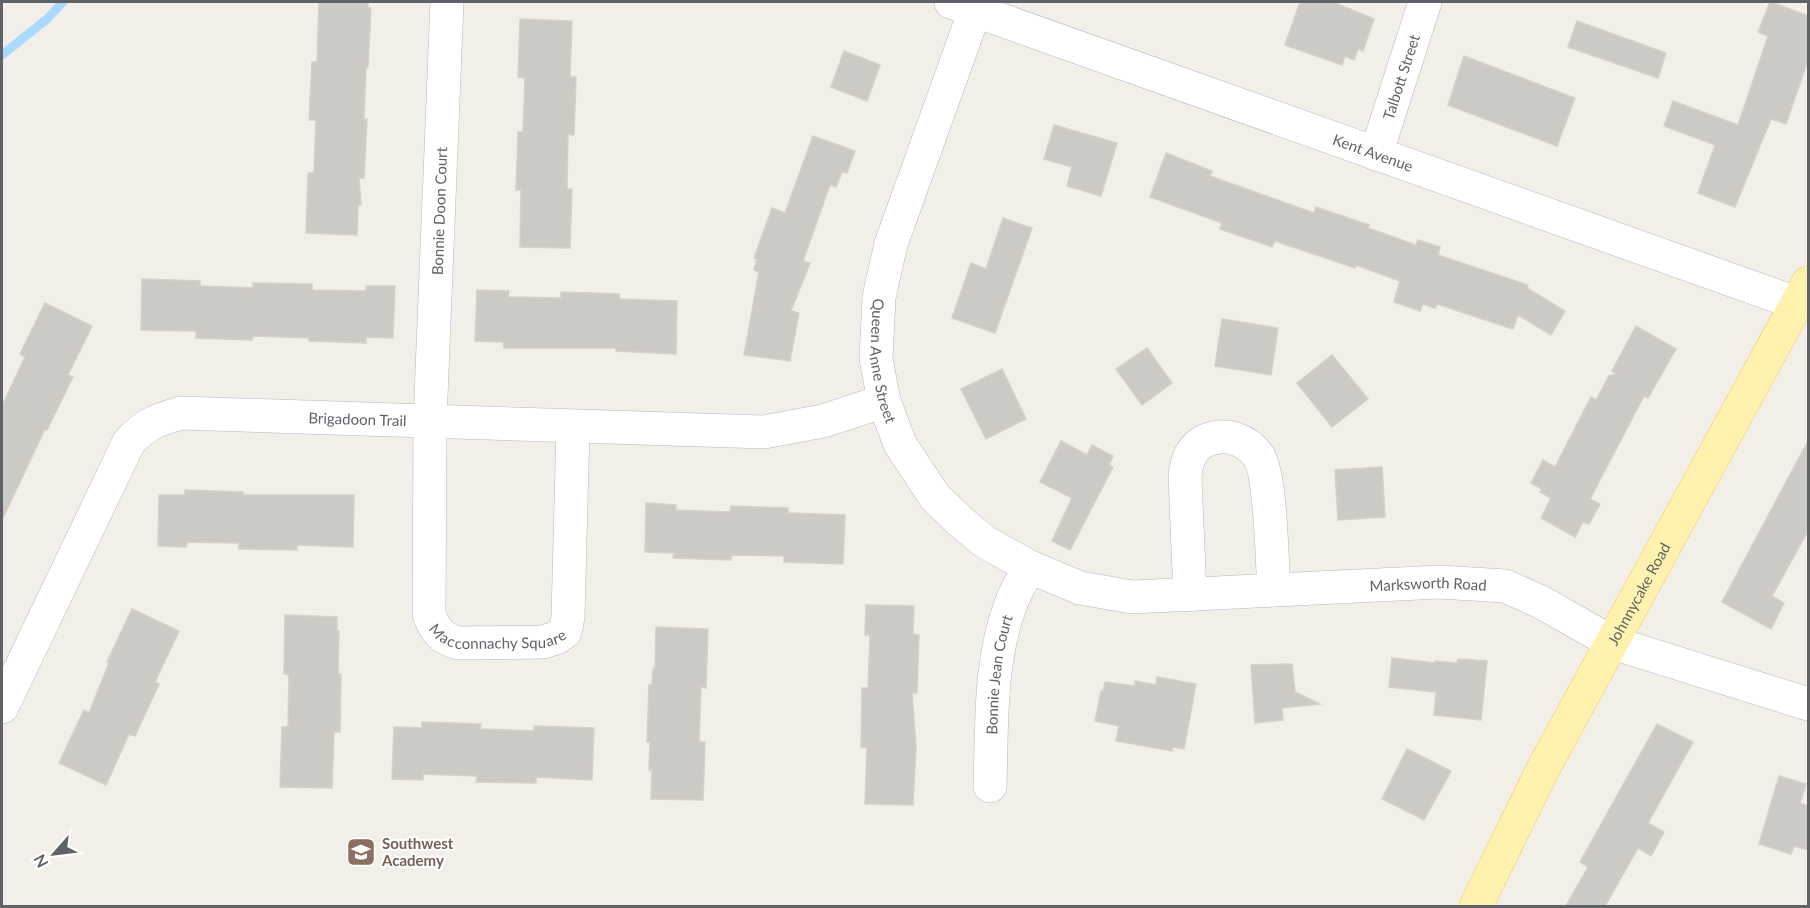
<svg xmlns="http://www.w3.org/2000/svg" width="1810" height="908" font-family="Lato,sans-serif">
<rect width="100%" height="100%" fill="#f1efe8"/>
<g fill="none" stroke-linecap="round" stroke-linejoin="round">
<!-- stream -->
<polyline stroke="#aadaff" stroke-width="9" points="2,55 47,19 63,2"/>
</g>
<!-- building -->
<g fill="#cccac5" stroke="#d6d1c6" stroke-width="1.5">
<polygon points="319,2 368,2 368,8 371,8 368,67 366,67 364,119 367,119 364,178 359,178 361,205 358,205 357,235 306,233 308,173 314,173 316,120 309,120 312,62 317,62"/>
<polygon points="1300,2 1333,2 1374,19 1363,51 1358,49 1354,60 1345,56 1342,65 1285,45"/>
<polygon points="1770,2 1809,16 1809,57 1786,124 1771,119 1735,207 1698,193 1715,145 1664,126 1673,101 1738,125 1768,36 1758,32"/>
<polygon points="520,19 572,21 570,77 576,77 574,135 568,134 567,189 572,189 570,248 520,247 521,190 516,190 518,132 523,132 525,78 518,77"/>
<polygon points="1577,21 1666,53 1658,78 1568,47"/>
<polygon points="844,51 880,65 867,101 831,87"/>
<polygon points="1464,56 1575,98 1557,146 1448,105"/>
<polygon points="1054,125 1117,143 1101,196 1067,186 1072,167 1044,159"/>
<polygon points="813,136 855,151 847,173 842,172 836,187 830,185 803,261 810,263 791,311 799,313 790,361 744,355 759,272 754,270 757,259 754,258 772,208 785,213"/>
<polygon points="1166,153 1212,171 1210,176 1314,213 1316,207 1369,225 1368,228 1416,245 1418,240 1440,247 1438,255 1528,285 1527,288 1565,311 1551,335 1518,315 1513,329 1437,304 1435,308 1423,304 1420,311 1394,302 1400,281 1356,265 1355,268 1275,241 1272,247 1220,229 1222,223 1150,197"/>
<polygon points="1003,218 1032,228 995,333 952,318 971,263 986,269"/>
<polygon points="142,279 200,281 200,286 253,288 253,283 312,284 312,290 366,291 366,286 395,286 393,338 366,337 366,343 309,341 309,338 253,336 252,340 196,338 196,331 141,330"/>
<polygon points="477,290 509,291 508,297 561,298 561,292 619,294 620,299 677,301 676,354 616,351 616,348 504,348 503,342 475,341"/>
<polygon points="45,303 92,326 68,375 73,377 47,430 45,429 2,520 2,406 25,357 20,354"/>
<polygon points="1222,319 1278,328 1271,375 1215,366"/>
<polygon points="1636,326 1676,349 1648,398 1644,396 1590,499 1600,504 1589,524 1583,522 1575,537 1541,518 1551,498 1540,492 1542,489 1531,483 1543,460 1555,467 1591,397 1596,400 1609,376 1617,374 1612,371"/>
<polygon points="1147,348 1172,383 1142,405 1116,369"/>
<polygon points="1332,355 1368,399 1332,427 1297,383"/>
<polygon points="1002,369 1026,419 986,439 961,389"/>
<polygon points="1809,439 1809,529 1772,596 1784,603 1771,629 1722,602"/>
<polygon points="1061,441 1087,455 1092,445 1113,456 1109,465 1113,467 1070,550 1052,541 1072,498 1040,482"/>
<polygon points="1382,467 1385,517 1338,520 1335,470"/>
<polygon points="185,490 243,492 243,495 354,495 353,547 297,545 297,550 239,549 239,543 187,542 186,547 158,546 159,495 185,495"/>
<polygon points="646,503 676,505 676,510 730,512 731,506 788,508 788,513 845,515 843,564 784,562 784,556 731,555 731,560 673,558 674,553 645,552"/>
<polygon points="866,605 914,606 913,634 919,635 917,693 912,693 916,747 913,805 865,804 867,748 861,747 862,688 868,688 870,635 865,635"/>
<polygon points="132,609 179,631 155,682 159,684 135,736 129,734 106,785 59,763 84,710 89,713 109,663 107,662"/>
<polygon points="285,615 337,617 337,631 339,631 338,674 341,674 340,732 334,732 332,788 280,787 282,727 288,727 289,675 284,674"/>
<polygon points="656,627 708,629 706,688 701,687 699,742 705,742 703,800 651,799 652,770 649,770 650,742 647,742 649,685 652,685 653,668 655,669"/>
<polygon points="1392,658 1435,663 1435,661 1457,663 1458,659 1487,661 1481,720 1434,715 1436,692 1389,687"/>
<polygon points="1292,664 1295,692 1320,704 1282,708 1283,720 1255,723 1251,665"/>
<polygon points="1157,677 1196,684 1184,749 1173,747 1172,751 1116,741 1119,726 1095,721 1101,691 1103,691 1105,682 1135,686 1135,681 1156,685"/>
<polygon points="422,722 481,724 480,729 534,731 534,726 594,728 592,780 536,777 536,783 476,782 477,776 423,774 423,780 392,779 394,727 422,728"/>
<polygon points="1657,724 1693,742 1648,823 1664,832 1651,856 1638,848 1605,906 1566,906 1588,867 1580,862"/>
<polygon points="1407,749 1451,771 1424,820 1382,799"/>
<polygon points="1779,776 1806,784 1800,803 1809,806 1809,850 1794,846 1791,854 1759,844"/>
</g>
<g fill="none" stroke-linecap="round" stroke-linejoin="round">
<!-- minor casing -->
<g stroke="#b5b8bc" stroke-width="34">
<g id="minor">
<path id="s1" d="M 447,2 L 430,421 L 429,614 C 435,631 441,638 458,643 L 543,642 L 556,638 L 565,632 L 568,617 L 573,427"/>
<path id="s2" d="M 951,2 L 1796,303"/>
<path id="s3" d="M 978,2 L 891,244 L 879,297 L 876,359 L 884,401 L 900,444 L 935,497 L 961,522 L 985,542 L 1030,567 L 1080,588 L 1132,597 L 1440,582 L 1505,586 L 1541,602 L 1613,643 L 1808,704"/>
<path id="s4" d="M 1376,154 L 1425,2"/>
<path d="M 1190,595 L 1185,477 C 1186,462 1191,446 1207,440 C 1226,432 1248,440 1259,457 C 1271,476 1272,564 1274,590"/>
<path id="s5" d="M 2,707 L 129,442 C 147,423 157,420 181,413 L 764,432 L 823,421 L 884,401"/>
<path id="s6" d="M 990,786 C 992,726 989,661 1011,604 C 1015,591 1023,579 1030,567"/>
</g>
</g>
<!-- major casing -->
<g stroke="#f2c960" stroke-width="34">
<g id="major">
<path id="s7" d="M 1476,906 L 1544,767 L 1808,283"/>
</g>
</g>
<!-- minor -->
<use href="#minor" stroke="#fff" stroke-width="33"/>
<!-- major -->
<use href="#major" stroke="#fff2af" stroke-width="33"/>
</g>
<!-- icons -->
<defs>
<g id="school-square" transform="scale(1.5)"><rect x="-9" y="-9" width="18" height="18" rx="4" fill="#8d6e63" stroke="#fff"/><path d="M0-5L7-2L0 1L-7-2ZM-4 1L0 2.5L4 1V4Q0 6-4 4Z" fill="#fff"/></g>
</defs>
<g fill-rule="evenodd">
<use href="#school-square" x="361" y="852"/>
</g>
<g text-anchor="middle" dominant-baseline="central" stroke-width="4.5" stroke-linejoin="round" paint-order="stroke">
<!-- street labels -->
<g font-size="15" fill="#5f6368" stroke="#fff">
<text stroke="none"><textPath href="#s4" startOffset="81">Talbott Street</textPath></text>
<text stroke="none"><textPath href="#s2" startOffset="448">Kent Avenue</textPath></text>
<text transform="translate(439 211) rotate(-88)">Bonnie Doon Court</text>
<text stroke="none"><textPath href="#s3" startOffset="376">Queen Anne Street</textPath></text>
<text stroke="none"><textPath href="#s5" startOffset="531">Brigadoon Trail</textPath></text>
<text stroke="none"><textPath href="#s3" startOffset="1048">Marksworth Road</textPath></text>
<text stroke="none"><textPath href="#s7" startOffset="352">Johnnycake Road</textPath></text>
<text stroke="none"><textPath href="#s1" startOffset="694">Macconnachy Square</textPath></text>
<text stroke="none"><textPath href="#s6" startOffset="112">Bonnie Jean Court</textPath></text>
</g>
<!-- education labels -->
<g font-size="15" font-weight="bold" fill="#785e54" stroke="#fff" text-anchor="start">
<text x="382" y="843">Southwest<tspan x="382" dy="17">Academy</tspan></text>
</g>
</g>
<!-- border -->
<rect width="1810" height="908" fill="none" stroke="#5f6368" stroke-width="6"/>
<!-- north arrow -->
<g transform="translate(54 854) rotate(242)" stroke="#ffffff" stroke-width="4.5" paint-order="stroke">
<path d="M0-4.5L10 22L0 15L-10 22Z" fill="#5f6368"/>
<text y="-9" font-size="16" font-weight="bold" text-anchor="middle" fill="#5f6368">N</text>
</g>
</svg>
